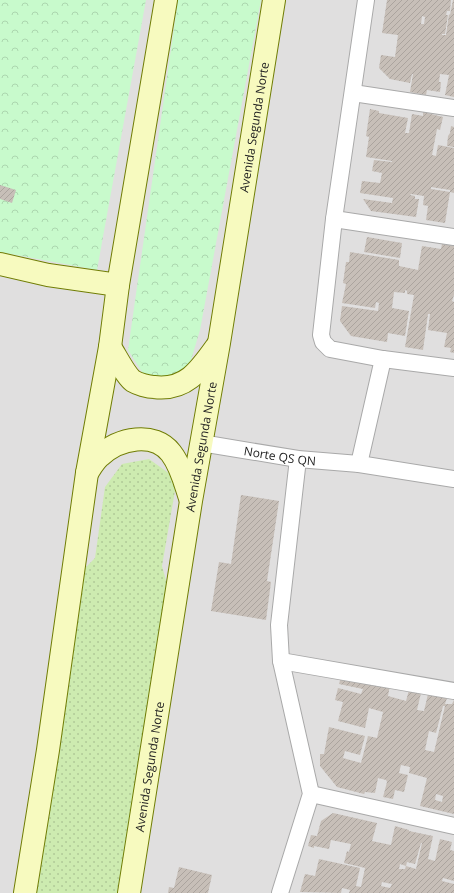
<svg xmlns="http://www.w3.org/2000/svg" width="454" height="893" font-family="'Open Sans',sans-serif">
<defs>
<pattern id="grass-dots" width="8" height="8" patternUnits="userSpaceOnUse"><rect width="8" height="8" fill="#cdebb0"/><path d="M2 2h.1M6 6h.1" fill="none" stroke="#b0c997" stroke-width="1.8" stroke-linecap="round"/></pattern>
<pattern id="park-crowns" width="20" height="18" patternUnits="userSpaceOnUse"><rect width="20" height="18" fill="#c8facc"/><path d="M2 6a3 3 0 1 1 6 0M12 15a3 3 0 1 1 6 0" fill="none" stroke="#acd6af"/></pattern>
<pattern id="building-hatch" width="6" height="6" patternUnits="userSpaceOnUse"><rect width="6" height="6" fill="#c7bfb8"/><path d="M-1 1l2-2M0 6l6-6M5 7l2-2" fill="none" stroke="#aba49e"/></pattern>
</defs>
<rect width="100%" height="100%" fill="#f2efe9"/>
<!-- residential -->
<rect fill="#e0dfdf" x="0" y="0" width="454" height="893"/>
<!-- grass -->
<polygon fill="url(#grass-dots)" points="149,459 170,474 176,485 162,566 167,584 119,893 32,893 83,570 95,558 105,487 122,464"/>
<!-- park -->
<g fill="url(#park-crowns)">
<polygon points="0,0 146,0 97,270 0,252"/>
<polygon points="178,0 261,0 200,330 188,370 166,378 144,375 128,350"/>
</g>
<!-- building -->
<g fill="url(#building-hatch)" fill-rule="evenodd">
<path d="M 387,0 L 451,0 L 450,11 L 447,11 L 446,15 L 448,15 L 445,34 L 442,34 L 442,35 L 446,35 L 449,14 L 450,15 L 453,0 L 454,0 L 454,97 L 445,95 L 449,75 L 440,74 L 439,82 L 441,82 L 440,92 L 427,90 L 426,95 L 410,92 L 413,74 L 412,74 L 410,83 L 390,79 L 379,68 L 381,55 L 395,57 L 398,35 L 382,33 ZM 422,16 L 425,17 L 424,24 L 421,24 Z"/>
<polygon points="370,109 379,111 379,113 408,118 405,133 409,133 412,114 423,116 423,112 443,117 440,130 437,129 432,155 436,156 438,145 454,148 454,193 450,192 450,190 431,187 431,189 450,192 445,223 426,220 428,206 423,205 424,196 411,194 410,195 415,196 415,199 419,199 416,217 371,211 363,199 392,203 393,198 360,193 362,181 380,183 382,173 372,171 374,160 392,162 392,161 366,157 369,137 366,136"/>
<polygon points="451,126 454,127 454,147 447,146 448,136 450,133"/>
<polygon points="0,185 16,190 12,203 0,199"/>
<polygon points="367,237 402,243 400,258 364,252"/>
<polygon points="442,244 454,246 454,295 452,301 454,302 454,353 450,352 451,348 444,347 447,333 428,330 430,314 428,314 423,350 405,347 414,295 407,294 407,291 405,290 405,293 394,292 392,308 409,311 405,336 388,333 387,342 351,336 340,321 342,306 378,311 379,303 376,302 375,308 342,303 346,284 343,283 346,262 349,262 350,252 399,260 399,266 418,270 422,246 441,249"/>
<polygon points="241,495 279,501 267,581 271,582 266,620 211,611 219,562 231,564"/>
<path d="M 342,673 L 390,685 L 388,696 L 406,701 L 409,690 L 421,693 L 417,710 L 424,711 L 428,694 L 447,698 L 445,704 L 452,704 L 454,700 L 454,814 L 420,806 L 427,778 L 409,773 L 410,767 L 401,765 L 399,773 L 408,775 L 404,792 L 395,790 L 393,799 L 383,797 L 387,782 L 386,780 L 378,778 L 375,793 L 365,792 L 364,794 L 337,787 L 320,766 L 320,754 L 324,754 L 329,727 L 365,736 L 360,755 L 345,751 L 343,758 L 361,763 L 368,736 L 377,738 L 383,712 L 369,708 L 365,728 L 338,721 L 343,702 L 335,700 L 338,688 L 361,694 L 363,689 L 339,684 ZM 443,706 L 445,706 L 434,752 L 425,750 L 429,731 L 436,733 ZM 436,794 L 443,796 L 442,802 L 435,800 Z"/>
<path d="M 333,813 L 377,823 L 372,841 L 391,845 L 395,826 L 409,830 L 409,831 L 433,836 L 428,859 L 435,861 L 440,839 L 452,842 L 450,850 L 454,851 L 454,881 L 443,878 L 442,881 L 454,884 L 454,893 L 349,893 L 350,890 L 342,888 L 341,893 L 300,892 L 305,874 L 315,876 L 319,859 L 360,868 L 356,886 L 361,887 L 365,868 L 344,863 L 347,851 L 349,852 L 351,844 L 331,840 L 329,849 L 314,846 L 314,848 L 308,846 L 311,835 L 317,836 L 321,821 ZM 421,843 L 422,843 L 416,869 L 406,866 L 405,869 L 399,869 L 400,864 L 406,866 L 407,862 L 415,864 ZM 382,882 L 392,884 L 390,888 L 381,886 Z"/>
<polygon points="179,867 212,875 208,893 168,893 169,887 174,888"/>
</g>
<g fill="none" stroke-linecap="round" stroke-linejoin="round">
<!-- street casing -->
<g stroke="#a9a9a9" stroke-width="18">
<g id="street">
<polyline points="366,0 334,219 321,335 323,342 330,349 383,359 454,368"/>
<polyline points="353,93 454,108"/>
<polyline points="334,219 454,237"/>
<path id="s1" d="M 201,443 L 298,459 L 359,464 L 454,479"/>
<polyline points="359,464 383,359"/>
<polyline points="281,661 454,691"/>
<polyline points="311,794 454,826"/>
<polyline points="280,893 311,794 281,661 279,625 298,459"/>
</g>
</g>
<!-- secondary casing -->
<g stroke="#707d05" stroke-width="24">
<g id="secondary">
<polyline points="0,264 48,275 118,285"/>
<path d="M 110,347 C 116,356 125,375 133,381 C 138,384 148,387 154,387 C 186,391 200,370 217,346"/>
<path d="M 87,473 C 91,467 95,460 100,456 C 119,438 154,431 171,453 C 181,466 185,483 190,498"/>
<polyline points="25,893 48,750 87,473 110,347 118,285 166,0"/>
<path id="s2" d="M 129,893 L 191,501 L 219,343 L 274,0"/>
</g>
</g>
<!-- street -->
<use href="#street" stroke="#fff" stroke-width="16"/>
<!-- secondary -->
<use href="#secondary" stroke="#f7fabf" stroke-width="22"/>
</g>
<g text-anchor="middle" dominant-baseline="central" stroke-width="3.5" stroke-linejoin="round" paint-order="stroke">
<!-- street labels -->
<g font-size="12" fill="#222" stroke="#fff">
<text stroke="none"><textPath href="#s2" startOffset="776">Avenida Segunda Norte</textPath></text>
<text stroke="none"><textPath href="#s2" startOffset="452">Avenida Segunda Norte</textPath></text>
<text stroke="none"><textPath href="#s1" startOffset="80">Norte QS QN</textPath></text>
<text stroke="none"><textPath href="#s2" startOffset="128">Avenida Segunda Norte</textPath></text>
</g>
</g>
</svg>
